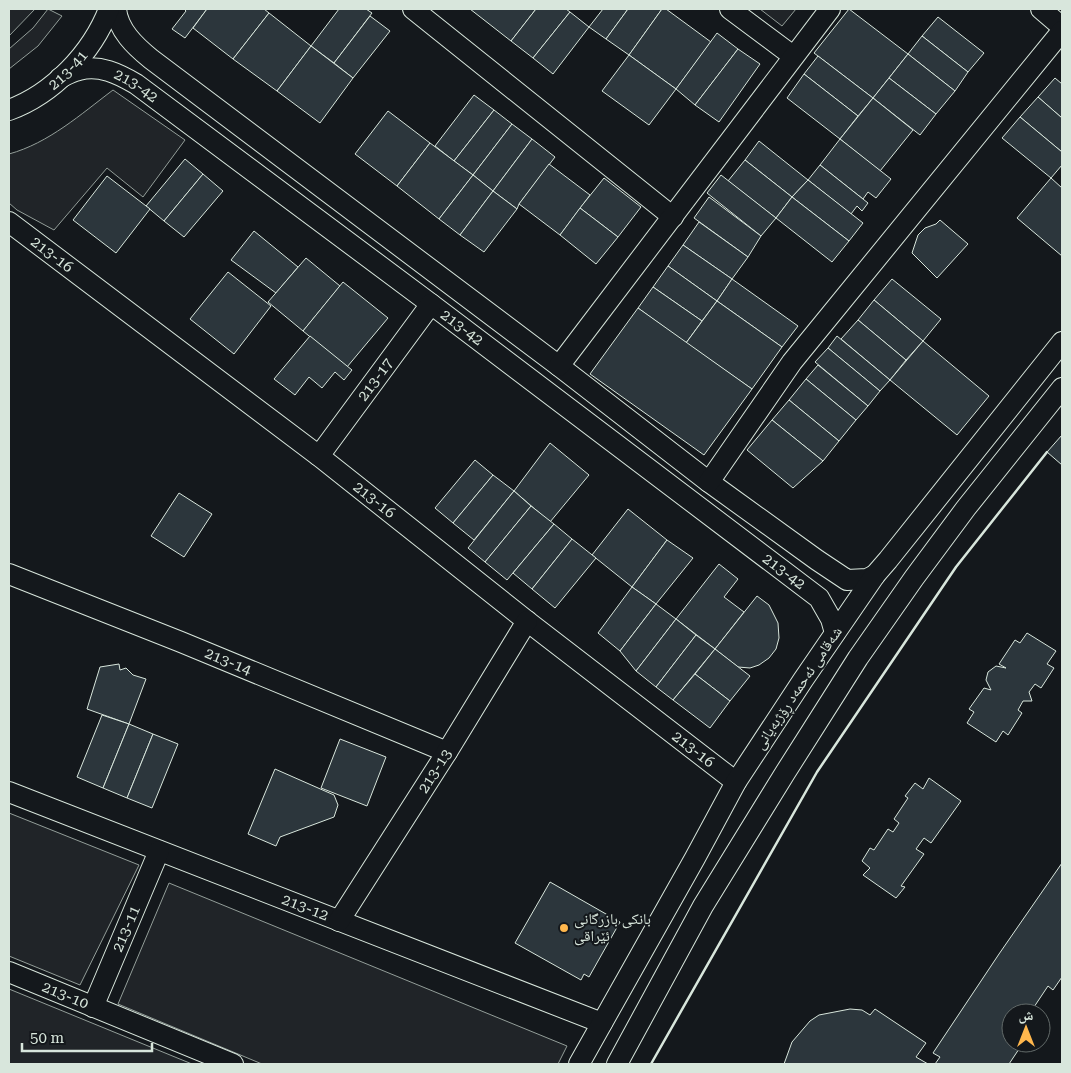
<svg xmlns="http://www.w3.org/2000/svg" width="1071" height="1073" font-family="'Roboto Serif','Noto Naskh Arabic',serif">
<rect width="100%" height="100%" fill="#14181c"/>
<!-- green -->
<g fill="#202428" stroke="#939e99">
<polygon points="9,9 35,9 9,36"/>
<polygon points="48,9 62,16 38,46 9,69 9,49 33,28"/>
<polygon points="760,9 796,9 782,26"/>
<path d="M 113,90 L 185,140 L 143,197 L 107,168 L 54,230 L 17,210 L 9,203 L 9,154 C 49,143 81,114 113,90 Z"/>
<polygon points="9,813 139,865 80,985 9,956"/>
<polygon points="169,883 567,1046 558,1064 262,1064 118,1004"/>
<polygon points="9,989 192,1064 9,1064"/>
</g>
<!-- building -->
<g fill="#2c363c" stroke="#d8e6dc">
<polygon points="184,9 207,9 185,38 172,29 186,11"/>
<polygon points="207,9 264,9 269,13 233,59 193,28"/>
<polygon points="339,9 366,9 372,13 334,63 311,46"/>
<polygon points="470,9 536,9 511,41"/>
<polygon points="536,9 566,9 570,12 533,58 511,41"/>
<polygon points="603,9 628,9 606,39 589,27"/>
<polygon points="628,9 662,9 629,55 606,39"/>
<polygon points="662,9 666,9 711,42 676,89 629,55"/>
<polygon points="849,9 908,54 873,98 814,53"/>
<polygon points="570,12 589,27 553,74 533,58"/>
<polygon points="269,13 311,46 277,91 233,59"/>
<polygon points="370,16 390,31 353,78 334,63"/>
<polygon points="938,17 984,53 968,72 922,36"/>
<polygon points="717,33 738,49 695,105 676,89"/>
<polygon points="922,36 968,72 955,91 908,54"/>
<polygon points="311,46 353,78 320,123 277,91"/>
<polygon points="738,49 760,64 719,122 695,105"/>
<polygon points="908,54 955,91 936,114 889,78"/>
<polygon points="629,55 676,89 649,125 602,91"/>
<polygon points="818,56 873,98 858,116 804,74"/>
<polygon points="804,74 858,116 840,139 787,98"/>
<polygon points="889,78 936,114 920,135 873,98"/>
<polygon points="1055,78 1062,84 1062,118 1038,97"/>
<polygon points="474,95 494,110 454,161 435,146"/>
<polygon points="1038,97 1062,118 1062,152 1020,117"/>
<polygon points="873,98 913,130 880,171 840,139"/>
<polygon points="494,110 512,124 473,175 454,161"/>
<polygon points="388,111 430,143 397,186 355,154"/>
<polygon points="1020,117 1062,152 1062,165 1051,178 1002,138"/>
<polygon points="512,124 532,139 493,191 473,175"/>
<polygon points="532,139 555,157 519,204 517,209 493,191"/>
<polygon points="840,139 891,179 876,198 868,192 863,199 820,165"/>
<polygon points="759,141 808,180 792,197 745,160"/>
<polygon points="430,143 473,175 439,219 397,186"/>
<polygon points="185,159 203,174 164,221 146,206"/>
<polygon points="745,160 792,197 776,218 728,181"/>
<polygon points="549,164 590,195 560,235 519,204"/>
<polygon points="820,165 868,203 862,211 857,206 851,214 808,180"/>
<polygon points="203,174 223,191 184,237 164,221"/>
<polygon points="473,175 493,191 460,235 439,219"/>
<polygon points="721,175 776,218 761,236 707,193"/>
<polygon points="107,176 150,209 116,253 73,220"/>
<polygon points="604,178 641,207 618,237 580,208"/>
<polygon points="1051,178 1062,188 1062,256 1017,218"/>
<polygon points="808,180 863,223 849,241 792,197"/>
<polygon points="493,191 517,209 484,252 460,235"/>
<polygon points="709,197 761,236 748,257 694,218"/>
<polygon points="792,197 849,241 832,262 776,218"/>
<polygon points="580,208 618,237 596,264 560,235"/>
<polygon points="940,220 968,244 937,278 912,253 918,235 925,228 936,224"/>
<polygon points="699,222 748,257 732,279 683,245"/>
<polygon points="254,231 298,267 276,293 231,260"/>
<polygon points="683,245 732,279 717,301 668,266"/>
<polygon points="306,258 340,286 303,331 268,302"/>
<polygon points="668,266 717,301 702,321 653,287"/>
<polygon points="228,272 271,306 234,354 190,319"/>
<polygon points="732,279 798,326 782,347 717,301"/>
<polygon points="892,279 941,319 923,341 874,300"/>
<polygon points="343,282 388,318 347,367 303,331"/>
<polygon points="653,287 702,321 686,343 638,308"/>
<polygon points="874,300 923,341 906,360 858,320"/>
<polygon points="717,301 782,347 752,389 686,343"/>
<polygon points="638,308 752,389 704,455 590,374"/>
<polygon points="858,320 906,360 890,380 841,339"/>
<polygon points="310,336 352,370 344,380 335,372 322,388 309,377 295,395 274,379"/>
<polygon points="837,336 890,380 880,391 828,348"/>
<polygon points="923,341 989,396 957,435 890,380"/>
<polygon points="828,348 880,391 868,406 815,362"/>
<polygon points="818,365 868,406 856,420 806,379"/>
<polygon points="806,379 856,420 839,441 789,400"/>
<polygon points="789,400 839,441 823,461 772,420"/>
<polygon points="772,420 823,461 793,488 747,450"/>
<polygon points="1062,435 1062,465 1047,452"/>
<polygon points="550,443 589,475 550,522 514,491"/>
<polygon points="475,460 493,475 453,523 435,508"/>
<polygon points="493,475 514,491 474,540 453,523"/>
<polygon points="514,491 531,506 485,562 468,548"/>
<polygon points="179,493 212,514 184,557 151,536"/>
<polygon points="531,506 554,524 507,580 485,562"/>
<polygon points="628,509 667,540 632,587 592,555"/>
<polygon points="554,524 572,539 532,589 513,573"/>
<polygon points="572,539 596,558 555,608 532,589"/>
<polygon points="667,540 693,558 656,604 632,587"/>
<polygon points="719,564 738,579 724,597 744,612 715,649 676,619"/>
<polygon points="632,587 656,604 620,651 598,633"/>
<polygon points="757,596 769,605 778,623 779,638 776,649 769,658 759,665 750,668 738,667 715,649"/>
<polygon points="656,604 676,619 636,671 620,651"/>
<polygon points="676,619 696,635 656,687 636,671"/>
<polygon points="1027,633 1056,651 1047,664 1054,668 1041,688 1035,684 1029,692 1032,701 1023,701 1018,710 1022,713 1008,735 1003,731 996,742 967,723 974,712 969,709 984,688 991,690 986,680 988,672 996,666 1006,668 999,664 1015,640 1020,643"/>
<polygon points="696,635 715,649 673,700 656,687"/>
<polygon points="715,649 750,676 730,701 695,674"/>
<polygon points="119,664 120,670 126,668 133,675 146,679 129,724 87,709 100,667"/>
<polygon points="695,674 730,701 710,728 673,700"/>
<polygon points="102,715 129,724 103,788 77,777"/>
<polygon points="129,724 153,734 127,798 103,788"/>
<polygon points="153,734 178,744 152,808 127,798"/>
<polygon points="340,739 386,757 367,806 321,788"/>
<polygon points="275,769 334,795 338,805 334,817 280,837 276,846 248,834"/>
<polygon points="929,778 961,801 931,843 924,838 916,849 924,854 901,886 905,887 896,898 863,875 870,868 862,861 870,848 874,850 888,829 893,832 899,823 894,819 908,798 905,796 915,783 923,789"/>
<polygon points="1062,863 1062,977 1053,990 1048,986 1030,1013 1011,1013 1011,1043 1023,1043 1009,1064 935,1064 940,1057 933,1053 999,954"/>
<polygon points="550,882 620,922 589,977 584,974 581,980 515,943"/>
<polygon points="850,1009 862,1010 870,1015 875,1009 926,1043 916,1057 928,1064 784,1064 792,1042 810,1021 819,1015"/>
</g>
<g fill="none" stroke-linecap="round" stroke-linejoin="round">
<!-- minor casing -->
<g stroke="#d8e6dc" stroke-width="22">
<g id="minor">
<path d="M 116,9 C 118,30 135,46 151,59 L 559,366 L 709,482 L 817,560 L 847,580 L 867,579 L 875,575"/>
<polyline points="413,9 673,217"/>
<polyline points="730,9 793,56"/>
<polyline points="1041,9 1062,27"/>
<path id="s1" d="M 60,78 C 66,75 72,71 79,70 C 99,64 119,74 136,84 L 431,304 L 819,598 L 831,619 L 835,633"/>
<path id="s2" d="M 9,110 C 53,94 92,53 109,9"/>
<path id="s3" d="M 9,222 L 319,456 L 527,621 L 736,782"/>
<polyline points="559,366 830,9"/>
<path id="s4" d="M 319,456 L 431,304"/>
<polyline points="709,482 792,362 1062,31"/>
<path id="s5" d="M 9,574 L 181,642 L 447,752"/>
<path id="s6" d="M 9,792 L 602,1023"/>
<path id="s7" d="M 339,921 L 447,752 L 527,621"/>
<path id="s8" d="M 9,972 L 233,1064"/>
<path id="s9" d="M 93,1007 L 159,851"/>
<polyline points="579,1064 695,858 736,782 803,680 875,575 888,560 1062,342"/>
<polyline points="617,1064 703,906 785,773 858,658 914,578 966,508 1062,388"/>
</g>
</g>
<!-- minor -->
<use href="#minor" stroke="#14181c" stroke-width="20"/>
<!-- wall -->
<polyline stroke="#d8e6dc" stroke-width="2.5" points="651,1064 817,772 956,567 1047,452"/>
</g>
<!-- markers -->
<circle fill="#ffb74d" stroke="#14181c" stroke-width="2" cx="564" cy="928" r="5"/>
<g text-anchor="middle" dominant-baseline="central" stroke-width="4" stroke-linejoin="round" paint-order="stroke">
<!-- street labels -->
<g font-size="15" fill="#d8e6dc" stroke="#14181c">
<text stroke="none"><textPath href="#s2" startOffset="72">213-41</textPath></text>
<text stroke="none"><textPath href="#s1" startOffset="82">213-42</textPath></text>
<text stroke="none"><textPath href="#s3" startOffset="54">213-16</textPath></text>
<text stroke="none"><textPath href="#s1" startOffset="488">213-42</textPath></text>
<text stroke="none"><textPath href="#s4" startOffset="95">213-17</textPath></text>
<text stroke="none"><textPath href="#s3" startOffset="459">213-16</textPath></text>
<text stroke="none"><textPath href="#s1" startOffset="892">213-42</textPath></text>
<text stroke="none"><textPath href="#s5" startOffset="236">213-14</textPath></text>
<text transform="translate(798 688) rotate(-56)">شەقامی ئەحمەد ڕۆژبەیانی</text>
<text stroke="none"><textPath href="#s3" startOffset="864">213-16</textPath></text>
<text stroke="none"><textPath href="#s7" startOffset="178">213-13</textPath></text>
<text stroke="none"><textPath href="#s6" startOffset="318">213-12</textPath></text>
<text stroke="none"><textPath href="#s9" startOffset="85">213-11</textPath></text>
<text stroke="none"><textPath href="#s8" startOffset="61">213-10</textPath></text>
</g>
<!-- poi labels -->
<g font-size="15" fill="#d8e6dc" stroke="#14181c" text-anchor="start">
<text x="574" y="919">بانکی بازرگانی<tspan x="574" dy="17">ئێراقی</tspan></text>
</g>
</g>
<!-- border -->
<rect width="1071" height="1073" fill="none" stroke="#d8e6dc" stroke-width="20"/>
<!-- north arrow -->
<g transform="translate(1026 1028)"><circle r="24" fill="#14181c" stroke="#626a69"/>
<path d="M0-4L9 19L0 12L-9 19Z" fill="#ffb74d"/>
<text y="-8" font-size="14" font-weight="bold" text-anchor="middle" fill="#d8e6dc">ش</text>
</g>
<!-- scale -->
<path d="M22 1043v8h130v-8" fill="none" stroke="#d8e6dc" stroke-width="2.5"/>
<text x="30" y="1043" font-size="15" fill="#d8e6dc" stroke="#14181c" stroke-width="4" paint-order="stroke">50 m</text>
</svg>
